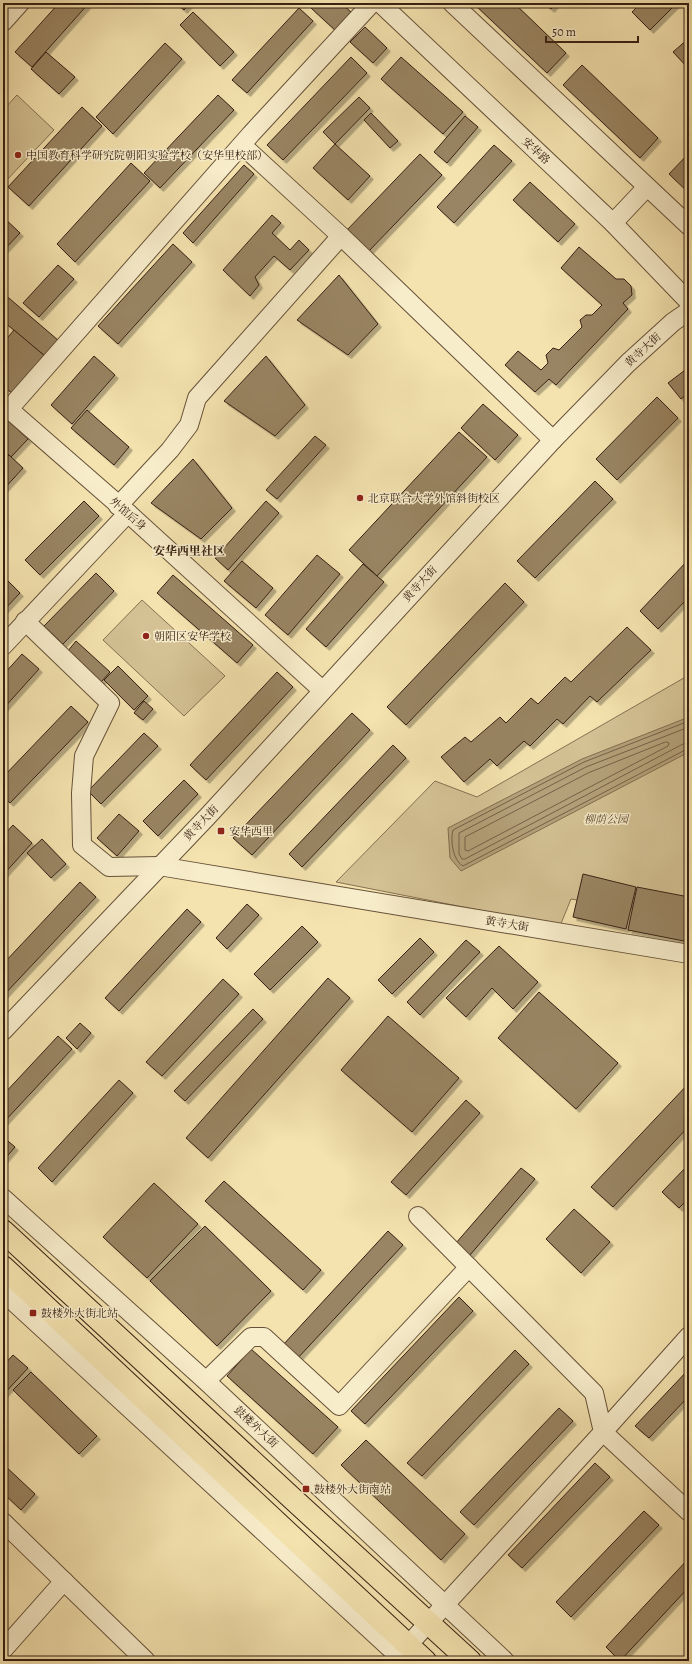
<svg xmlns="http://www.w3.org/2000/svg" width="692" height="1664" font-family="Alegreya,'Noto Serif SC',serif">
<defs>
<filter id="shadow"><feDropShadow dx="3.5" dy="3.5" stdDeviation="0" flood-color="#0004"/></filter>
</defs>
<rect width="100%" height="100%" fill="#f4e3af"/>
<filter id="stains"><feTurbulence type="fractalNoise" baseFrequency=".005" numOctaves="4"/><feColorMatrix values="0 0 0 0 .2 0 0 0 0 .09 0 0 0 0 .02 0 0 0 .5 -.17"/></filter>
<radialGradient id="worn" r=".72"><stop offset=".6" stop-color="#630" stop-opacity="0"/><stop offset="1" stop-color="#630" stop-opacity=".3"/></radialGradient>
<!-- green -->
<g fill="#d4c294" stroke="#867153">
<polygon points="17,95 54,130 3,184 3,110"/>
<polygon points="142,600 225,676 184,716 103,640"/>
<polygon points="689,675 689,917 571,899 560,926 336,882 435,781 477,797"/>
</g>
<!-- water -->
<polygon fill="#b4a17a" stroke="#826d50" points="689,717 689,752 461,871 450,858 448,828 582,759"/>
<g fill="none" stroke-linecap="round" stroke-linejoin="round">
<!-- shore -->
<g stroke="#766046" stroke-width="1">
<path d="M 689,721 L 584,762 L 453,830 C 450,840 453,861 463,866 L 689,748"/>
<polyline points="689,727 586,767 459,833 459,854 462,859 465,859 683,744 689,743"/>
<polygon points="666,742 669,743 668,746 468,851 465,850 465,837 588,773"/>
</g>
</g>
<!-- building -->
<g fill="#998564" stroke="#372012" filter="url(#shadow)">
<polygon points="59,3 89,3 32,67 15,52"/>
<polygon points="176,3 190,3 184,10"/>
<polygon points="316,3 341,3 352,13 336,31 311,8"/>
<polygon points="473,3 514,3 566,53 547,73"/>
<polygon points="544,3 556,3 551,9"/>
<polygon points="641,3 677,3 650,30 632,12"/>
<polygon points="299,8 313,21 247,93 232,80"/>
<polygon points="193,12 234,52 220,66 180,25"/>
<polygon points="365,27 387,48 373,63 350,42"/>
<polygon points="689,38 689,69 673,52"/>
<polygon points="165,43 182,59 113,134 96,117"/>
<polygon points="46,52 75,77 59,94 31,69"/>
<polygon points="351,57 367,73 283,160 267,145"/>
<polygon points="401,57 463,112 443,134 381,79"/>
<polygon points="582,65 658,138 640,158 563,85"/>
<polygon points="218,95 234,110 160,188 144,173"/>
<polygon points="359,97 370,108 335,144 323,132"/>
<polygon points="82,107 102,126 29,206 8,187"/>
<polygon points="371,113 398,141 390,148 364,120"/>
<polygon points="465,116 478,127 447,163 434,152"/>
<polygon points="335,144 370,176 348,200 313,168"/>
<polygon points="494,145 512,161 454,223 437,207"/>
<polygon points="689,153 689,193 669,174"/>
<polygon points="420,154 442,175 368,252 346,231"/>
<polygon points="131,163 150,181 75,262 57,244"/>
<polygon points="244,165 254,174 193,243 183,233"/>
<polygon points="530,182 575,224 558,242 513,200"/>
<polygon points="272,215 281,223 272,233 290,250 299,240 309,250 290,270 274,256 255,277 259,285 250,296 223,270"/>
<polygon points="3,217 20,233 3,251"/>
<polygon points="173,244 192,262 118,344 98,326"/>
<polygon points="579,247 616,279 624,279 631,286 632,295 623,303 628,309 556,385 549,379 535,392 505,365 518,351 541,370 548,363 546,355 553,348 559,350 582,327 580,320 586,315 592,315 602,305 561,268"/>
<polygon points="58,265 74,279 39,317 23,303"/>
<polygon points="339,275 378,324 348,355 297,320"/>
<polygon points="3,293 59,341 46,357 3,321"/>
<polygon points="14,330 46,357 13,394 3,386 3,343"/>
<polygon points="94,356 115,375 72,424 51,405"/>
<polygon points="266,356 305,405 275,436 224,401"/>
<polygon points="689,367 689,392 681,399 668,383"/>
<polygon points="657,397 678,418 617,480 596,459"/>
<polygon points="483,404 518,435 495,460 461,428"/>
<polygon points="87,410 129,447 114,465 71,428"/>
<polygon points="3,416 28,439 11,457 3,449"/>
<polygon points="459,432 487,457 377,576 349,550"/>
<polygon points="315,436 326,445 277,499 266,490"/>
<polygon points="9,455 23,468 3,490 3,461"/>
<polygon points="193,459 232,508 201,539 151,503"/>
<polygon points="595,481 613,499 535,578 517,561"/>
<polygon points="84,501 99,516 40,575 25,560"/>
<polygon points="266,501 279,513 228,570 215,558"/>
<polygon points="317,555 340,574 288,635 265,615"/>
<polygon points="689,559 689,597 658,629 640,611"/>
<polygon points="242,561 273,588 256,608 224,581"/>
<polygon points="363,564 384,582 326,647 306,629"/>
<polygon points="96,573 114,591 63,644 44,626"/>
<polygon points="173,575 253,645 237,663 157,593"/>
<polygon points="3,576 20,593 3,611"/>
<polygon points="505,583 524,602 406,725 387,707"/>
<polygon points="627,627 651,650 597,702 590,696 563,724 557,719 530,746 524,741 497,766 490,759 464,782 441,757 465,737 471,742 500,717 506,723 531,698 538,704 565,677 571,682"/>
<polygon points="76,641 110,672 101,682 67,652"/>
<polygon points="22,654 39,669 3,709 3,675"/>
<polygon points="118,666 148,696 134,710 104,680"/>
<polygon points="277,672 293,687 206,780 190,765"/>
<polygon points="144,701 153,709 143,720 134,713"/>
<polygon points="71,706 88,722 10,803 3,796 3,777"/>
<polygon points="352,713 370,730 252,855 233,838"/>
<polygon points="144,733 158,746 101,804 88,791"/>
<polygon points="393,745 406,758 302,867 289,854"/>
<polygon points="184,780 198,794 158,836 143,821"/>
<polygon points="119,814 139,831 117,856 97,838"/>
<polygon points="13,825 32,843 3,875 3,836"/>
<polygon points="42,839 66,864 51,878 27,853"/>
<polygon points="583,874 636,887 626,929 573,917"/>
<polygon points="80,882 96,897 3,996 3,964"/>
<polygon points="637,887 689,897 689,942 628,930"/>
<polygon points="247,904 259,915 227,949 216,938"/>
<polygon points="187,909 201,922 119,1011 105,998"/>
<polygon points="302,926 318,942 270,990 254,974"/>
<polygon points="420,938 434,952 392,994 378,980"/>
<polygon points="466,940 480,952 420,1015 407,1002"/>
<polygon points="499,946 538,982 513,1009 492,988 466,1017 446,998"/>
<polygon points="328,978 350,998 208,1158 186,1138"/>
<polygon points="223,979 239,994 162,1076 146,1062"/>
<polygon points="539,992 618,1063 576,1109 498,1038"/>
<polygon points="253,1009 263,1019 185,1101 174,1091"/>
<polygon points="388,1016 459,1078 412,1132 341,1070"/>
<polygon points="80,1023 91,1033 77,1049 66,1038"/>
<polygon points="58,1036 72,1049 3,1123 3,1095"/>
<polygon points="119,1080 133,1093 52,1182 38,1168"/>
<polygon points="689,1083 689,1126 613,1207 591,1187"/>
<polygon points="466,1100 480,1113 406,1195 391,1182"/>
<polygon points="3,1137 15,1147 3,1161"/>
<polygon points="689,1164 689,1198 679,1208 662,1192"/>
<polygon points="521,1168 535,1179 470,1255 456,1243"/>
<polygon points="224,1181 321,1270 303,1290 205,1201"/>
<polygon points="154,1183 198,1224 147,1278 103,1237"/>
<polygon points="574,1209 610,1242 581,1273 546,1239"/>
<polygon points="205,1226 271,1291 217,1346 150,1281"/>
<polygon points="388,1231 403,1245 296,1360 282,1346"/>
<polygon points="459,1297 473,1311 365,1424 351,1411"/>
<polygon points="251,1349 338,1427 313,1454 227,1376"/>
<polygon points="515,1350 529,1364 422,1476 407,1463"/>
<polygon points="13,1355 28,1368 3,1395 3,1366"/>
<polygon points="689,1369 689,1396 649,1438 635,1426"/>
<polygon points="31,1372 97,1436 79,1454 13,1390"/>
<polygon points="559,1408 573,1421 474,1525 460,1512"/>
<polygon points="366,1440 465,1534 441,1560 341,1465"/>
<polygon points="595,1463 610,1477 522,1568 508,1555"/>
<polygon points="3,1464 35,1494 21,1510 3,1493"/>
<polygon points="644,1511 659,1525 571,1617 556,1602"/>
<polygon points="689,1558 689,1587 620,1661 606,1647"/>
</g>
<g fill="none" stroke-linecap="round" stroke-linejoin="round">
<!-- minor casing -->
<g stroke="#665139" stroke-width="20">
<g id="minor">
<polyline points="380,3 613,223 689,302"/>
<polyline points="452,3 689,226"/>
<polyline points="3,22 20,3"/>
<polyline points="242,145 341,236 553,440"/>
<polyline points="613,223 647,187"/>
<polyline points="3,404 128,513 322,690"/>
<polyline points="9,409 251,134 372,3"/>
<polyline points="118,506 170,450 189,425 197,398 341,236"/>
<polyline points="25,621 110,703 84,756 81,793 82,845 109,867 159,866 689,954"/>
<polyline points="3,646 128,513"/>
<polyline points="3,1031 207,817 553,440 628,363 673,322 689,311"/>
<polyline points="3,1198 206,1381 505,1661"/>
<polyline points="418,1216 594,1393 603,1432 689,1512"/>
<polyline points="3,1292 404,1661"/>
<polyline points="206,1381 251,1337 264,1337 339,1406 469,1267"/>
<polyline points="3,1522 146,1661"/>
<polyline points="3,1650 64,1581"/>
<polyline points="399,1655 603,1432 689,1336"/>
</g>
</g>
<!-- major casing -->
<g stroke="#372012" stroke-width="24">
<g id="major">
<polyline points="3,1231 294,1500 470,1661"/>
<polyline points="3,1267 425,1661"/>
</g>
</g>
<!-- minor -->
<use href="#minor" stroke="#f8edcb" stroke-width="18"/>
<!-- major -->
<use href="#major" stroke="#f4e3af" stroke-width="22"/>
</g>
<!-- markers -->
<g fill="#8f2418" stroke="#f8edcb" stroke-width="1.5">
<circle cx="18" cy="155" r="4"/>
<circle cx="360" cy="498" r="4"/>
<circle cx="146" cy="636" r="4"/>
<rect x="217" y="827" width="8" height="8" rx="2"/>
<rect x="29" y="1309" width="8" height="8" rx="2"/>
<rect x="302" y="1485" width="8" height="8" rx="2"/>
</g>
<g text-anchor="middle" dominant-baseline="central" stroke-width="3" stroke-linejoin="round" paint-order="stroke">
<!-- street labels -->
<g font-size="11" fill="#372012" stroke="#f8edcb">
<text transform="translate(536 151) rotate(43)">安华路</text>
<text transform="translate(643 350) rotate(-43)">黄寺大街</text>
<text transform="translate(128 514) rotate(41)">外馆后身</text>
<text transform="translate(420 584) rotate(-47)">黄寺大街</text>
<text transform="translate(201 823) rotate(-46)">黄寺大街</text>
<text transform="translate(507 924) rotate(9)">黄寺大街</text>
<text transform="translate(256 1427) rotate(43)">鼓楼外大街</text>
</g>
<!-- poi labels -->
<g font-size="11" fill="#372012" stroke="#f8edcb" text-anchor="start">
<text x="26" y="155">中国教育科学研究院朝阳实验学校（安华里校部）</text>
<text x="368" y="498">北京联合大学外馆斜街校区</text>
<text x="154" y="636">朝阳区安华学校</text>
<text x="229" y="831">安华西里</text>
<text x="41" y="1313">鼓楼外大街北站</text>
<text x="314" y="1489">鼓楼外大街南站</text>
</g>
<!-- park labels -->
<g font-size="11" font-style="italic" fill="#5e4832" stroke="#f8edcb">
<text x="606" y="819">柳荫公园</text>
</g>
<!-- neighbourhood labels -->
<g font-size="12" font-weight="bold" fill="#372012" stroke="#f8edcb">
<text x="189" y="551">安华西里社区</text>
</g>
</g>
<!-- margin -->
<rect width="692" height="1664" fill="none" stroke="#f4e3af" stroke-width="16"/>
<rect x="4" y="4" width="684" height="1656" fill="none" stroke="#372012" stroke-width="2"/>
<rect x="8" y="8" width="676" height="1648" fill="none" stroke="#372012"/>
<!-- scale -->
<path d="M546 36v6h92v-6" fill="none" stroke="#372012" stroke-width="2"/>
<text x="552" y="36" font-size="12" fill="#372012" stroke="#f8edcb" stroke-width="3" paint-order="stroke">50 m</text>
<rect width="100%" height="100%" filter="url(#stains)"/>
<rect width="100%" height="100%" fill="url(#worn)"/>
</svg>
